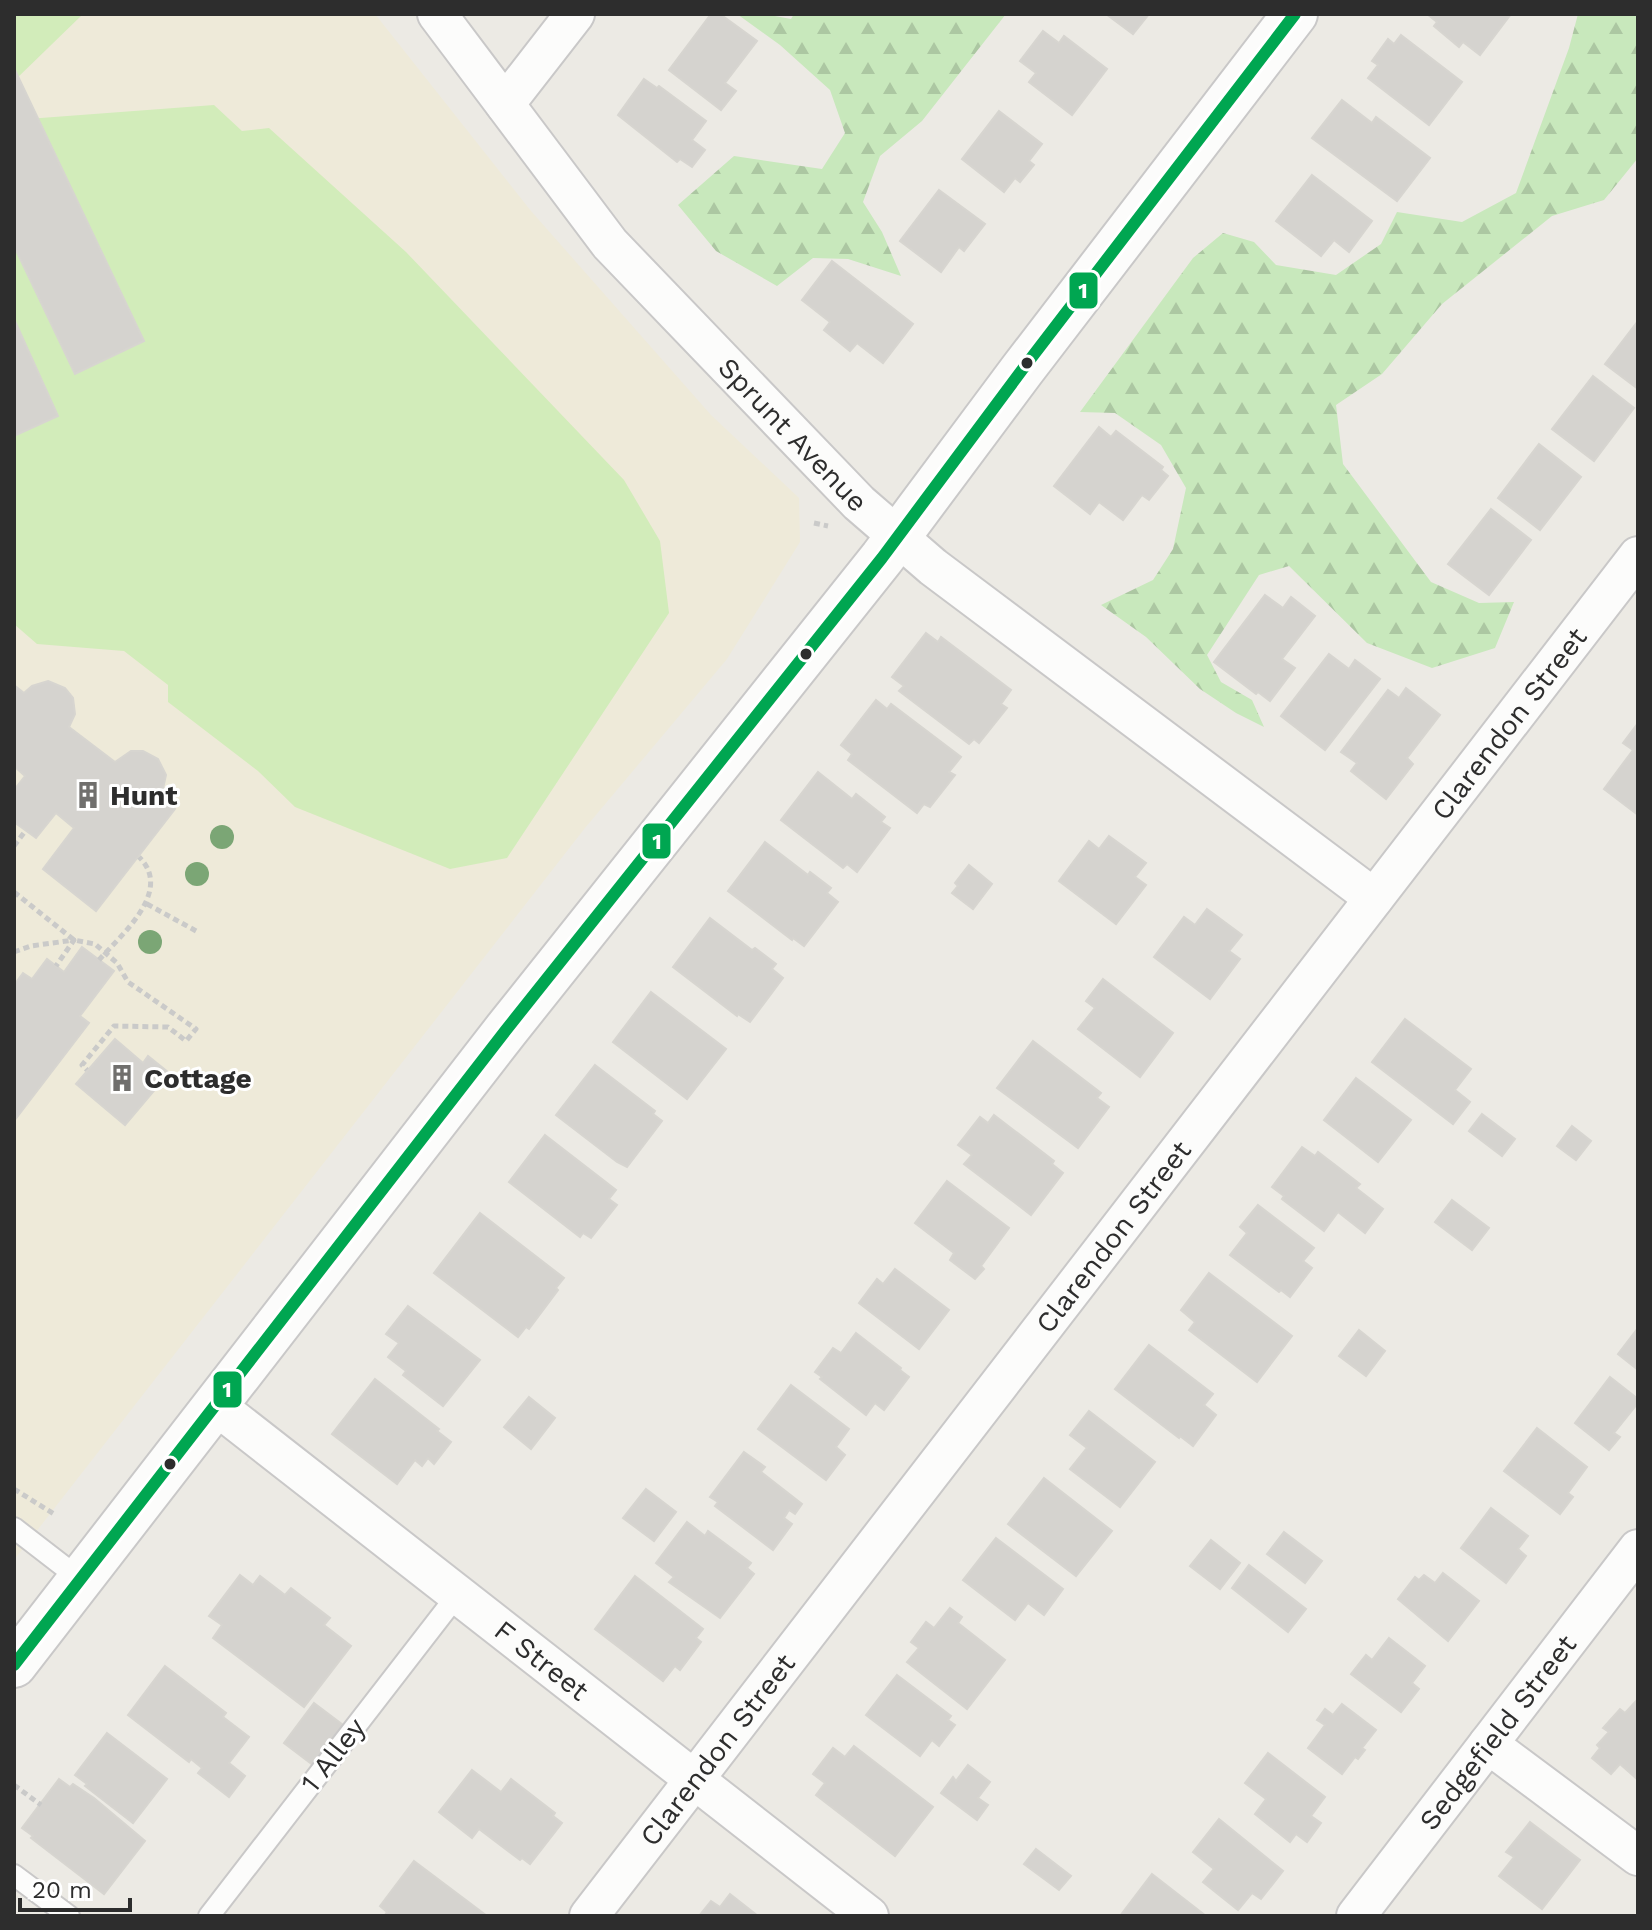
<svg xmlns="http://www.w3.org/2000/svg" width="1652" height="1930" font-family="'Work Sans',sans-serif">
<defs>
<pattern id="forest-firs" width="22" height="20" patternUnits="userSpaceOnUse" patternTransform="scale(2)"><rect width="22" height="20" fill="#c8e8bc"/><path d="M5 1l3.5 6h-7zM16 11l3.5 6h-7z" fill="#acc7a2"/></pattern>
</defs>
<rect width="100%" height="100%" fill="#eceae4"/>
<!-- education -->
<polygon fill="#eeead9" points="14,14 375,14 531,211 711,415 799,498 800,542 727,659 585,828 14,1560"/>
<!-- forest -->
<g fill="url(#forest-firs)">
<polygon points="737,14 764,14 791,19 794,14 1006,14 922,121 880,156 863,202 882,232 901,276 848,259 813,258 777,286 716,251 678,205 734,156 822,169 845,133 830,90 780,45"/>
<polygon points="1578,14 1638,14 1638,158 1604,200 1552,216 1442,304 1382,374 1336,405 1343,464 1431,582 1479,603 1514,602 1495,648 1432,668 1367,643 1289,566 1259,575 1207,655 1221,682 1252,700 1264,727 1236,713 1200,689 1146,637 1101,605 1153,580 1173,549 1186,488 1161,445 1115,413 1080,412 1193,258 1223,233 1254,242 1276,265 1336,275 1381,244 1397,212 1462,222 1516,193 1569,48"/>
</g>
<!-- pitch -->
<g fill="#d2ecba">
<polygon points="14,14 83,14 14,81"/>
<polygon points="214,105 242,131 269,128 406,252 624,480 660,541 669,613 507,858 450,869 295,807 258,771 168,702 168,685 124,651 37,644 14,624 14,120"/>
</g>
<!-- building -->
<g fill="#d5d3cf" stroke="#d7d5d0" stroke-width="2">
<polygon points="711,14 720,14 757,41 725,83 736,91 721,110 669,70"/>
<polygon points="1106,14 1149,14 1133,34"/>
<polygon points="1427,14 1511,14 1480,55 1463,42 1459,47 1434,26 1437,22"/>
<polygon points="1043,31 1059,43 1064,36 1107,69 1072,115 1029,82 1036,73 1020,61"/>
<polygon points="1401,35 1462,82 1429,125 1368,78 1378,65 1372,61 1388,39 1394,44"/>
<polygon points="14,68 144,341 75,374 14,246"/>
<polygon points="644,79 657,88 659,86 706,121 692,140 705,150 692,167 680,159 677,162 618,115"/>
<polygon points="1342,100 1372,123 1376,117 1430,158 1397,201 1312,138"/>
<polygon points="999,111 1042,144 1029,161 1034,165 1020,182 1015,178 1004,192 962,159"/>
<polygon points="1312,175 1372,221 1349,252 1334,240 1321,256 1276,221"/>
<polygon points="939,190 985,224 964,251 959,247 941,272 900,241"/>
<polygon points="832,261 913,324 883,363 857,343 850,351 824,330 830,322 802,300"/>
<polygon points="14,319 58,416 14,436"/>
<polygon points="1638,321 1638,389 1605,364"/>
<polygon points="1593,376 1634,408 1594,461 1552,429"/>
<polygon points="1099,427 1111,437 1116,431 1163,467 1161,470 1168,476 1149,500 1142,495 1123,520 1099,502 1090,514 1054,486"/>
<polygon points="1539,444 1581,477 1540,530 1498,498"/>
<polygon points="1491,509 1531,540 1489,595 1448,564"/>
<polygon points="1265,595 1283,608 1291,597 1315,616 1282,659 1295,668 1270,701 1258,692 1256,694 1214,662"/>
<polygon points="926,633 938,642 941,637 1011,690 1001,704 1007,708 979,743 974,739 969,744 899,691 904,686 892,677"/>
<polygon points="1329,654 1349,669 1355,660 1380,679 1325,750 1281,716"/>
<polygon points="48,681 65,688 73,698 75,714 69,727 115,762 131,751 143,751 158,759 166,775 161,798 175,809 96,911 43,869 74,828 56,813 36,838 14,822 14,790 25,776 14,766 14,685 24,693 32,686"/>
<polygon points="1406,688 1440,715 1407,758 1413,764 1386,799 1351,771 1357,763 1341,752 1388,690 1399,698"/>
<polygon points="876,700 887,709 891,704 961,757 949,772 955,775 930,807 924,804 917,813 848,760 852,754 841,745"/>
<polygon points="1638,723 1638,815 1604,789 1633,750 1623,743"/>
<polygon points="818,772 852,799 856,794 885,817 881,822 890,828 857,872 847,864 843,868 781,820"/>
<polygon points="1109,836 1146,863 1135,877 1146,885 1116,924 1059,881 1089,841 1099,849"/>
<polygon points="765,842 808,875 810,872 831,888 827,893 838,902 804,946 793,938 792,940 728,891"/>
<polygon points="969,865 992,884 973,909 952,893 958,886 955,883"/>
<polygon points="1207,909 1242,935 1229,951 1240,959 1210,999 1154,957 1184,917 1195,925"/>
<polygon points="710,918 752,950 755,948 776,964 772,969 783,978 750,1022 738,1014 737,1016 673,967"/>
<polygon points="82,947 114,971 80,1016 89,1023 14,1121 14,985 23,973 32,979 47,959 64,972"/>
<polygon points="1103,979 1173,1033 1140,1077 1078,1029 1095,1008 1086,1001"/>
<polygon points="651,992 726,1049 687,1099 613,1042"/>
<polygon points="1405,1019 1471,1069 1455,1090 1470,1102 1453,1124 1372,1062"/>
<polygon points="115,1039 143,1063 148,1056 169,1073 125,1125 76,1084"/>
<polygon points="1033,1041 1101,1093 1097,1098 1109,1107 1078,1148 997,1088"/>
<polygon points="595,1065 655,1111 653,1114 662,1121 627,1167 617,1162 556,1115"/>
<polygon points="1356,1078 1411,1120 1378,1162 1324,1120"/>
<polygon points="1482,1114 1515,1139 1502,1156 1469,1131"/>
<polygon points="994,1115 1054,1161 1052,1164 1063,1173 1031,1215 964,1164 972,1155 958,1145 980,1117 988,1123"/>
<polygon points="1572,1126 1591,1141 1576,1160 1557,1146"/>
<polygon points="545,1135 616,1190 609,1199 617,1205 591,1238 583,1233 580,1237 509,1182"/>
<polygon points="1302,1147 1315,1156 1318,1152 1360,1184 1356,1188 1383,1209 1365,1233 1338,1212 1324,1231 1282,1199 1284,1196 1272,1187"/>
<polygon points="947,1181 1009,1228 981,1266 984,1269 975,1279 950,1260 954,1253 915,1223"/>
<polygon points="1452,1200 1489,1228 1472,1250 1435,1222"/>
<polygon points="1258,1205 1314,1248 1303,1261 1312,1268 1290,1297 1281,1290 1279,1292 1230,1255 1247,1233 1240,1227"/>
<polygon points="480,1213 564,1278 556,1288 558,1290 529,1329 526,1327 518,1337 434,1273"/>
<polygon points="895,1269 949,1310 919,1349 859,1303 877,1279 883,1284"/>
<polygon points="1209,1273 1292,1336 1257,1382 1189,1330 1195,1322 1181,1310"/>
<polygon points="408,1306 480,1360 443,1406 403,1375 406,1371 388,1357 399,1343 386,1334"/>
<polygon points="1638,1328 1638,1370 1618,1354"/>
<polygon points="1359,1330 1385,1351 1366,1376 1339,1356"/>
<polygon points="856,1333 901,1368 900,1370 909,1377 884,1410 875,1403 866,1415 820,1379 822,1377 815,1372 833,1348 841,1353"/>
<polygon points="1149,1345 1213,1394 1204,1405 1216,1415 1193,1446 1180,1436 1179,1438 1115,1389"/>
<polygon points="1610,1377 1638,1399 1638,1403 1614,1433 1620,1437 1609,1450 1575,1423"/>
<polygon points="375,1379 439,1429 437,1431 451,1442 434,1464 428,1458 422,1466 415,1460 397,1484 332,1434"/>
<polygon points="791,1385 849,1429 836,1447 845,1455 826,1480 758,1429"/>
<polygon points="529,1397 555,1418 531,1449 504,1427"/>
<polygon points="1089,1411 1155,1462 1120,1507 1070,1469 1087,1448 1070,1435"/>
<polygon points="1537,1428 1587,1467 1568,1493 1573,1497 1560,1514 1504,1471"/>
<polygon points="744,1452 765,1467 761,1472 802,1504 795,1514 789,1510 784,1518 792,1524 773,1550 715,1506 718,1502 710,1497"/>
<polygon points="1044,1478 1112,1531 1076,1576 1008,1524"/>
<polygon points="646,1489 676,1512 654,1541 623,1518"/>
<polygon points="1491,1508 1528,1536 1518,1549 1526,1556 1506,1583 1461,1548"/>
<polygon points="687,1522 705,1536 708,1531 751,1563 747,1568 754,1574 720,1618 669,1582 674,1577 656,1563"/>
<polygon points="1284,1532 1322,1561 1305,1583 1267,1554"/>
<polygon points="996,1538 1063,1589 1044,1615 1028,1603 1015,1620 963,1580"/>
<polygon points="1211,1540 1240,1563 1220,1589 1190,1566"/>
<polygon points="1249,1565 1306,1609 1288,1632 1232,1588"/>
<polygon points="1443,1573 1479,1601 1448,1641 1398,1599 1415,1577 1419,1580 1424,1575 1435,1583"/>
<polygon points="240,1575 253,1585 260,1576 285,1595 291,1588 330,1618 324,1625 351,1646 304,1707 213,1638 222,1625 209,1616"/>
<polygon points="635,1576 703,1629 696,1638 701,1642 680,1670 675,1666 663,1681 595,1629"/>
<polygon points="950,1608 962,1617 958,1623 1005,1660 967,1709 907,1662 919,1648 911,1642 926,1622 934,1628"/>
<polygon points="1389,1638 1425,1666 1412,1683 1419,1689 1401,1712 1351,1674 1366,1655 1372,1660"/>
<polygon points="165,1666 226,1713 223,1717 249,1737 229,1763 245,1776 229,1797 198,1773 202,1768 191,1759 189,1762 128,1715"/>
<polygon points="897,1675 951,1716 948,1720 955,1725 939,1746 932,1740 920,1756 866,1715"/>
<polygon points="1637,1700 1638,1701 1638,1780 1620,1764 1611,1774 1592,1758 1600,1748 1597,1745 1609,1732 1603,1728 1620,1709 1625,1713"/>
<polygon points="314,1703 343,1725 313,1765 284,1743"/>
<polygon points="1342,1704 1376,1730 1362,1748 1365,1750 1358,1759 1355,1757 1342,1774 1308,1748 1325,1725 1317,1720 1325,1709 1333,1715"/>
<polygon points="107,1733 167,1779 133,1823 85,1786 87,1784 75,1775"/>
<polygon points="854,1746 933,1807 895,1856 816,1795 825,1783 813,1774 833,1748 845,1757"/>
<polygon points="1268,1753 1325,1797 1311,1816 1321,1823 1307,1842 1296,1834 1290,1842 1255,1814 1266,1799 1245,1783"/>
<polygon points="968,1765 990,1782 978,1798 988,1805 977,1820 941,1793 953,1777 956,1781"/>
<polygon points="472,1770 501,1792 511,1779 555,1813 553,1816 562,1823 530,1864 522,1858 520,1860 479,1829 472,1838 439,1812"/>
<polygon points="59,1779 70,1787 73,1784 94,1798 145,1841 104,1894 31,1838 33,1836 22,1828"/>
<polygon points="1219,1819 1283,1871 1261,1899 1252,1893 1238,1910 1203,1882 1214,1869 1193,1852"/>
<polygon points="1530,1822 1580,1860 1542,1909 1499,1876 1514,1857 1506,1852"/>
<polygon points="1036,1849 1071,1876 1059,1890 1024,1864"/>
<polygon points="414,1861 487,1916 385,1915 387,1912 380,1906"/>
<polygon points="1152,1874 1206,1916 1120,1916"/>
<polygon points="730,1894 758,1916 699,1916 711,1901 720,1907"/>
</g>
<g fill="none" stroke-linecap="round" stroke-linejoin="round">
<!-- lane casing -->
<g stroke="#c9c8c8" stroke-width="24">
<g id="lane">
<polyline points="14,1528 80,1579"/>
<polyline points="14,1875 69,1916"/>
<polyline points="209,1916 458,1594"/>
</g>
</g>
<!-- street casing -->
<g stroke="#c9c8c8" stroke-width="42">
<g id="street">
<path id="s1" d="M 437,14 L 610,244 L 859,503 L 933,567 L 1374,898"/>
<polyline points="505,104 575,14"/>
<path id="s2" d="M 214,1404 L 869,1916"/>
<polyline points="1488,1744 1638,1856"/>
<path id="s3" d="M 589,1916 L 1638,556"/>
<path id="s4" d="M 1356,1916 L 1638,1549"/>
</g>
</g>
<!-- secondary casing -->
<g stroke="#c9c8c8" stroke-width="48">
<polyline id="secondary" points="14,1665 506,1030 882,558 1022,370 1295,14"/>
</g>
<!-- path -->
<g stroke="#cacac9" stroke-width="5" stroke-dasharray="6 4" stroke-linecap="butt">
<polyline points="814,523 828,526"/>
<polyline points="14,846 26,830"/>
<polyline points="14,892 74,940 95,944 117,963 128,982 196,1029 186,1041 168,1027 114,1026 82,1065 87,1070"/>
<polyline points="147,904 198,932"/>
<polyline points="14,952 31,946 74,940 56,966"/>
<path d="M 99,960 C 121,935 174,891 139,857"/>
<polyline points="14,1489 54,1514"/>
<polyline points="14,1785 41,1805"/>
</g>
<!-- lane -->
<use href="#lane" stroke="#fcfcfb" stroke-width="20"/>
<!-- street -->
<use href="#street" stroke="#fcfcfb" stroke-width="38"/>
<!-- secondary -->
<use href="#secondary" stroke="#fcfcfb" stroke-width="44"/>
<!-- bus-1 casing -->
<g stroke="#fff" stroke-width="18">
<polyline id="bus-1" points="14,1665 506,1030 882,558 1022,370 1295,14"/>
</g>
<!-- bus-1 -->
<use href="#bus-1" stroke="#00a651" stroke-width="12"/>
</g>
<!-- trees -->
<g fill="#7ba675">
<circle cx="222" cy="837" r="12"/>
<circle cx="197" cy="874" r="12"/>
<circle cx="150" cy="942" r="12"/>
</g>
<!-- icons -->
<defs>
<g id="building-bare" transform="scale(2.16)"><path d="M-4-6H4V6H1V3H-1V6H-4ZM-2.5-4.3h1.7v1.8h-1.7ZM.8-4.3h1.7v1.8H.8ZM-2.5-1h1.7V.8h-1.7ZM.8-1h1.7V.8H.8Z" fill="#706f6d" stroke="#fff" stroke-width="2.5" paint-order="stroke"/></g>
</defs>
<g fill-rule="evenodd">
<use href="#building-bare" x="88" y="795"/>
<use href="#building-bare" x="122" y="1078"/>
</g>
<!-- markers -->
<g fill="#2d2d2d" stroke="#fff" stroke-width="3">
<circle cx="1027" cy="363" r="7"/>
<circle cx="806" cy="654" r="7"/>
<circle cx="170" cy="1464" r="7"/>
</g>
<g text-anchor="middle" dominant-baseline="central" stroke-width="6" stroke-linejoin="round" paint-order="stroke">
<!-- street labels -->
<g font-size="28" fill="#2d2d2d" stroke="#fff">
<text stroke="none"><textPath href="#s1" startOffset="552">Sprunt Avenue</textPath></text>
<text stroke="none"><textPath href="#s3" startOffset="1506">Clarendon Street</textPath></text>
<text stroke="none"><textPath href="#s3" startOffset="858">Clarendon Street</textPath></text>
<text stroke="none"><textPath href="#s2" startOffset="416">F Street</textPath></text>
<text stroke="none"><textPath href="#s4" startOffset="232">Sedgefield Street</textPath></text>
<text stroke="none"><textPath href="#s3" startOffset="210">Clarendon Street</textPath></text>
<text transform="translate(333 1755) rotate(-52)">1 Alley</text>
</g>
<!-- poi labels -->
<g font-size="28" font-weight="bold" fill="#2d2d2d" stroke="#fff" text-anchor="start">
<text x="110" y="795">Hunt</text>
<text x="144" y="1078">Cottage</text>
</g>
</g>
<g stroke="#fff" stroke-width="3">
<rect x="1068" y="271" width="31" height="39" rx="8" fill="#00a651"/>
<rect x="641" y="822" width="31" height="38" rx="8" fill="#00a651"/>
<rect x="212" y="1370" width="31" height="39" rx="8" fill="#00a651"/>
</g>
<g font-size="22" text-anchor="middle" font-weight="bold" fill="#fff">
<text x="1083" y="298">1</text>
<text x="657" y="849">1</text>
<text x="227" y="1397">1</text>
</g>
<!-- border -->
<rect width="1652" height="1930" fill="none" stroke="#2d2d2d" stroke-width="32"/>
<!-- scale -->
<path d="M20 1898v12h110v-12" fill="none" stroke="#2d2d2d" stroke-width="4"/>
<text x="32" y="1898" font-size="24" fill="#2d2d2d" stroke="#ffffff" stroke-width="6" paint-order="stroke">20 m</text>
</svg>
